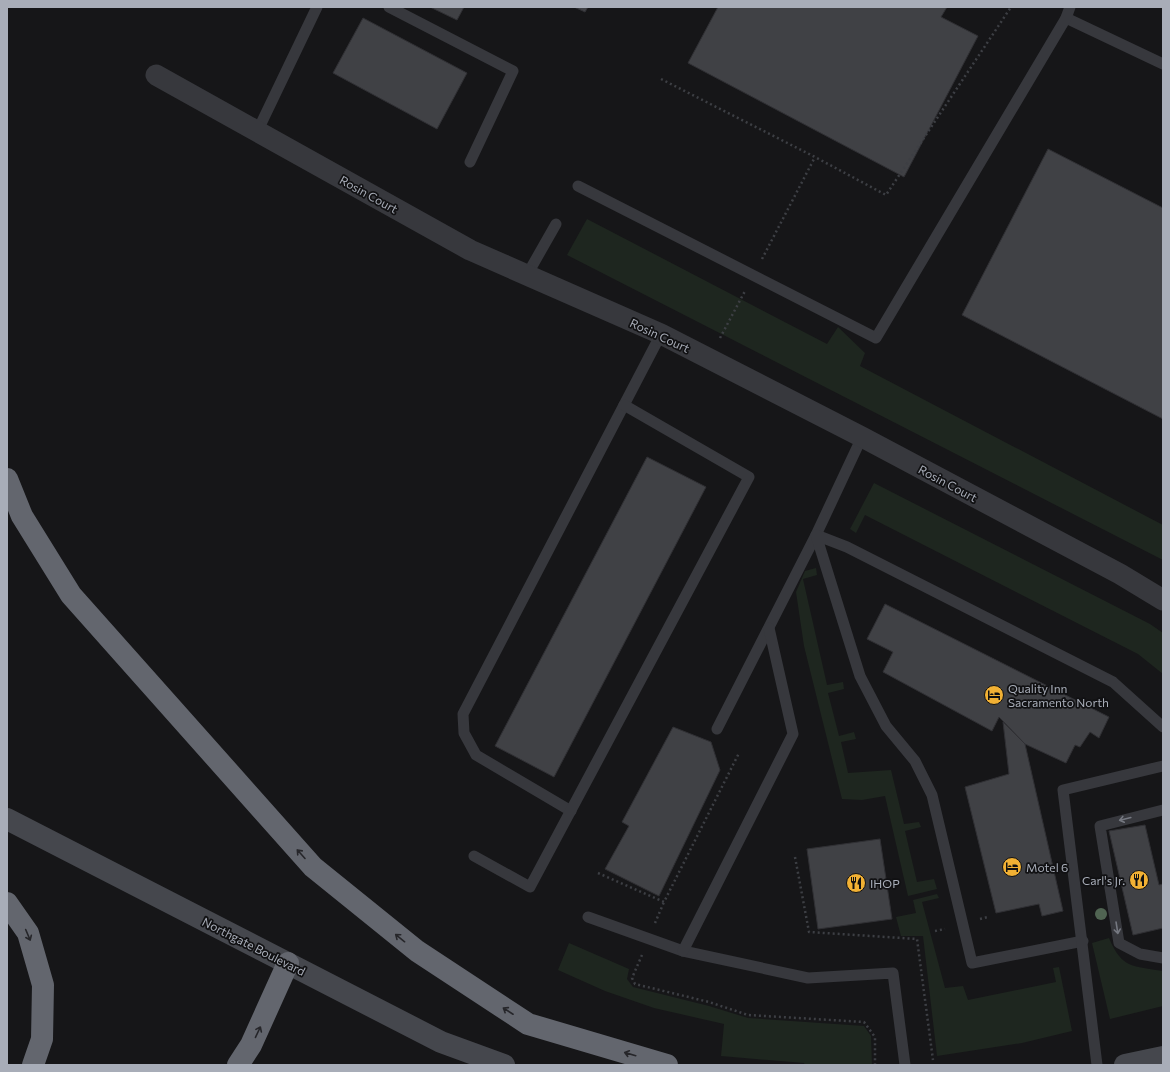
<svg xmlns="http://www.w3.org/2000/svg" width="1170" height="1072" font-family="Commissioner,sans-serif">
<rect width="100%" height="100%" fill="#161618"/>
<!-- green -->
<g fill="#1e261f">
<polygon points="587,219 827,344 838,327 865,353 860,366 1163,525 1163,560 567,255"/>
<polygon points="874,483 1150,624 1163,633 1163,674 1138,654 865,515 856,533 850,529"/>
<polygon points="816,568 817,575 803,579 827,685 843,682 844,689 828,693 839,736 854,732 856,739 841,742 848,773 891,770 904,824 919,822 921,827 905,831 917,882 934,879 937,889 908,896 885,796 862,800 842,799 804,646 796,592 805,571"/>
<polygon points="937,894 939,898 922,902 945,988 963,986 968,1000 1056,982 1053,968 1059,967 1072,1031 1022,1043 937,1056 923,936 901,936 896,917 916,913 913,900"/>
<path d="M 1109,938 C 1122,969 1133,966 1163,971 L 1163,1006 L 1110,1019 L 1092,943 Z"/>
<polygon points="569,943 629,969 627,979 633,987 709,1006 748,1018 864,1026 871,1036 872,1065 805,1065 804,1063 721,1056 724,1024 654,1008 605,991 558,970"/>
</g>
<!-- building -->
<g fill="#404145" stroke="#303034">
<polygon points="430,7 464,7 457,20"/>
<polygon points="574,7 588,7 585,12"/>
<polygon points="718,7 947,7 941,17 978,36 904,177 688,63"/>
<polygon points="363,18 467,73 437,129 333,73"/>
<polygon points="1048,149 1163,208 1163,419 962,315"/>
<polygon points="647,457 706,487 554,777 495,746"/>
<polygon points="885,604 1109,717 1099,738 1090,732 1080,747 1075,745 1066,763 1025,744 999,717 992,731 883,672 893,652 867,639"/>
<polygon points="1003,722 1025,744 1063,911 1042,916 1039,904 996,913 965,787 1009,774"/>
<polygon points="673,727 711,742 720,770 659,896 605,869 629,826 622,822"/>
<polygon points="1145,825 1159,885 1163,884 1163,928 1133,935 1109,831"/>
<polygon points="880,839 892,919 818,929 807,849"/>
</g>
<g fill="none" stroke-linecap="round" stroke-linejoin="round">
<!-- path -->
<g stroke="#3d3f44" stroke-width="2.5" stroke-dasharray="2 3" stroke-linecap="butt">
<polyline points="661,79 815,157 886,195 1011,7"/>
<polyline points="762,259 815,157"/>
<polyline points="720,338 745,291"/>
<polyline points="795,857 809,932 917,939 933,1060"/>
<polyline points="598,873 664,902 739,753"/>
<polyline points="980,919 988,917"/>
<polyline points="655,923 664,902"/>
<polyline points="935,931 945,929"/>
<polyline points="642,955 632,978 635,984 709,1002 748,1015 864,1022 875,1037 875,1065"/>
</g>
<!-- service -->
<g stroke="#37383d" stroke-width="11">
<polyline points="389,7 513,71 470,162"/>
<polyline points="1066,18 1163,64"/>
<polyline points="257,132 317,7"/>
<polyline points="578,186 876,338 1066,18 1070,7"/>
<polyline points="527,275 556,224"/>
<polyline points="717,729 816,535 862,437"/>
<polyline points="1163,810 1100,826 1119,943 1140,954 1163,958"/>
<polyline points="571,811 476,755 464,733 463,714 661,334"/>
<polyline points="474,856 530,887 749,477 624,405"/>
<polyline points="588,917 683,951 808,978 893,973 905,1065"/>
<polyline points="1083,941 972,963 932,795 915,761 886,726 860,676 816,535 847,547 1113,682 1163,727"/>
<polyline points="683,951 793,734 769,628"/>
<polyline points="1097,1065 1063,790 1163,766"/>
</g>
<!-- minor -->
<polyline stroke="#37383d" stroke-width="21" points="156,75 470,250 661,334 862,437 1120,574 1163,600"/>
<!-- secondary -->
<g stroke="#45474d" stroke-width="22">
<polyline points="7,819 441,1042 504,1065"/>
<polyline points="1125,1065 1163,1057"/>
</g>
<!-- motorway -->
<g stroke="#63666e" stroke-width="22">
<polyline points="7,479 22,516 71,595 313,867 417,951 528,1024 667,1065"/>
<polyline points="7,903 28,933 43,985 42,1039 33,1065"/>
<polyline points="238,1065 251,1045 288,963"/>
</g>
</g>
<!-- trees -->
<circle fill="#506452" cx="1101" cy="914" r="6"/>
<!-- one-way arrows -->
<defs><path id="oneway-shaft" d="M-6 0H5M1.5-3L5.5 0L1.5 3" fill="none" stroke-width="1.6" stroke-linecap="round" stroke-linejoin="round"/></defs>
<g stroke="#757881">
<use href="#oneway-shaft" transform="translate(1125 819) rotate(166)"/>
<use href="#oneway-shaft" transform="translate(1117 928) rotate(81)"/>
</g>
<g stroke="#26262a">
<use href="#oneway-shaft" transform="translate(301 854) rotate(-132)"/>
<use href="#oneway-shaft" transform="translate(28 935) rotate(67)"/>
<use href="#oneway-shaft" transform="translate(400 938) rotate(-141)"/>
<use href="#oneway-shaft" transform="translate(508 1011) rotate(-147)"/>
<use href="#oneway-shaft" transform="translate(258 1032) rotate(-65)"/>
<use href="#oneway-shaft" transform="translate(630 1054) rotate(-164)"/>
</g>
<!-- icons -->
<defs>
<g id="hotel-disc" transform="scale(1)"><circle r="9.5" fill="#f2b134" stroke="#111113"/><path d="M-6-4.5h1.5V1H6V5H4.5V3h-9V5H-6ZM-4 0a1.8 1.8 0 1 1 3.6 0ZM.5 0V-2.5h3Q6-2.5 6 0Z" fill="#111"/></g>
<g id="restaurant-disc" transform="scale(1)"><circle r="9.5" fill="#f2b134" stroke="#111113"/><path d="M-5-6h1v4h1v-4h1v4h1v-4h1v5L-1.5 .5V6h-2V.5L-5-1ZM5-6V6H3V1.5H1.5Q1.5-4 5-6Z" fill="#111"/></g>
</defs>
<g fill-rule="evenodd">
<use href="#hotel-disc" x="994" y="695"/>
<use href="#hotel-disc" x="1012" y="867"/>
<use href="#restaurant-disc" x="1139" y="880"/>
<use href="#restaurant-disc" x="856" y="883"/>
</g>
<g text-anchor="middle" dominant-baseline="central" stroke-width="3.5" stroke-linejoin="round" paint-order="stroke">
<!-- street labels -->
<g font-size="12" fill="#a8adb8" stroke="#111113">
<text transform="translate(369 194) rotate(29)">Rosin Court</text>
<text transform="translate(660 335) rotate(25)">Rosin Court</text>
<text transform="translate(948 483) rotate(28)">Rosin Court</text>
<text transform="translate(254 946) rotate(27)">Northgate Boulevard</text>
</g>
<!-- poi labels -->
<g font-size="12" fill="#a8adb8" stroke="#111113" text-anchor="start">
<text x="1008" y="688">Quality Inn<tspan x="1008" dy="14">Sacramento North</tspan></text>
<text x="1026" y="867">Motel 6</text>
<text x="1125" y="880" text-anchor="end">Carl's Jr.</text>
<text x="870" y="883">IHOP</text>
</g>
</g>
<!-- border -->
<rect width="1170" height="1072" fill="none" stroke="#a8adb8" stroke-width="16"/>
</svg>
